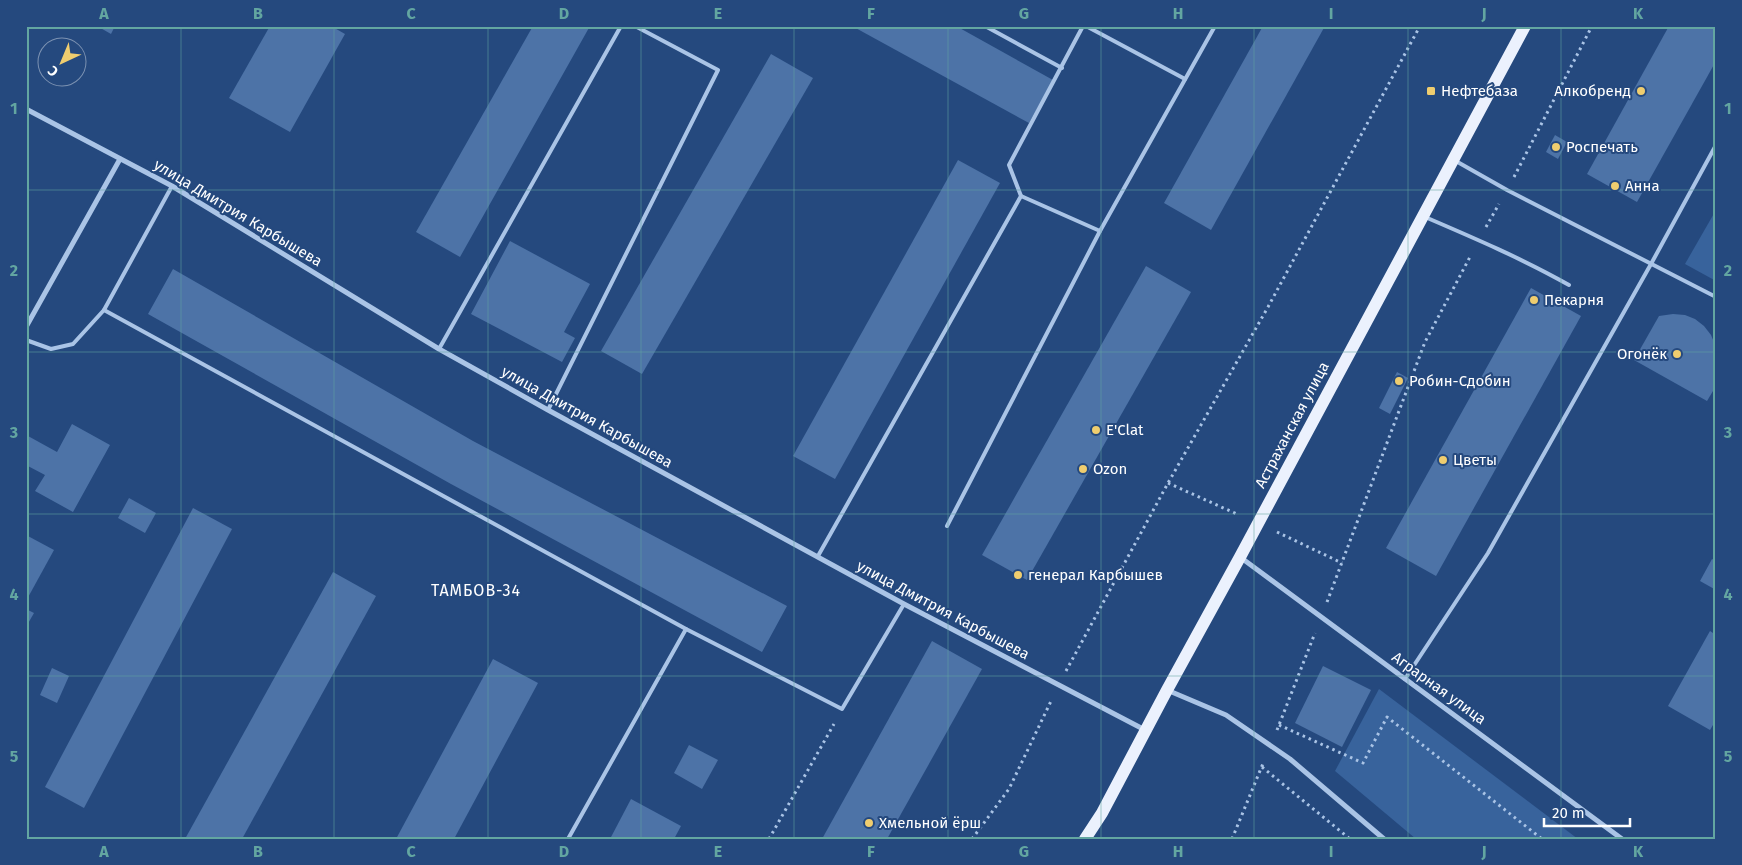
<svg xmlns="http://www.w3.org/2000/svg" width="1742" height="865" font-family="'Fira Sans',sans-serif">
<rect width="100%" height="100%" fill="#25497e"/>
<!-- green -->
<g fill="#38639c">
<polygon points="1716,210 1716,281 1685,264"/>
<polygon points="1379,689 1578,839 1416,839 1335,771"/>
</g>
<!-- building -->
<g fill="#4d73a7">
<polygon points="97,26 115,26 111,34"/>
<polygon points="270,26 331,26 345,34 290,132 229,98"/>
<polygon points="533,26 590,26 460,257 416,232"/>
<polygon points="852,26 956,26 1053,80 1029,123"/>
<polygon points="1263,26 1325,26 1211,230 1164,203"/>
<polygon points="1669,26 1716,26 1716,61 1637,202 1587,174"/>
<polygon points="771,54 813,78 642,374 601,351"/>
<polygon points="1555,135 1567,142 1558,159 1546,152"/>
<polygon points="958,160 1000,183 835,479 793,456"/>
<polygon points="510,241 590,284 564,332 575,338 562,362 471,314"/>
<polygon points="1146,266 1191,292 1027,580 982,555"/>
<polygon points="173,269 473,441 787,606 762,652 451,484 148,314"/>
<polygon points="1531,288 1581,316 1436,576 1386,548"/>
<polygon points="1673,314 1685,315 1695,319 1704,326 1711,335 1716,347 1716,386 1707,401 1634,360 1659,316"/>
<polygon points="1397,372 1408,378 1390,414 1379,408"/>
<polygon points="72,424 110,445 73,512 35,491 45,475 26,465 26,438 28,436 57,452"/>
<polygon points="129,498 156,513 145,533 118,518"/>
<polygon points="193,508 232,529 84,808 45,787"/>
<polygon points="26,535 54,550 26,601"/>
<polygon points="1712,559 1716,561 1716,590 1700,581"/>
<polygon points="333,572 376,596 242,839 185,839"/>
<polygon points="26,609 34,613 26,627"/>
<polygon points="1710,631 1716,635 1716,720 1710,730 1668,706"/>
<polygon points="932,641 982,669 887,839 822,839"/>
<polygon points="493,659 538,683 454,839 396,839"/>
<polygon points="1323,666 1371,690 1342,747 1295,723"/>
<polygon points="52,668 69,676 57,703 40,695"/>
<polygon points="689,745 718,760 702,789 674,773"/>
<polygon points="631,799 681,826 674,839 610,839"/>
</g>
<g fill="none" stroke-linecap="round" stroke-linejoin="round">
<!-- path -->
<g stroke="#aac4e6" stroke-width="3" stroke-dasharray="2.5 4" stroke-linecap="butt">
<polyline points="1514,177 1592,26"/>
<polyline points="1486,227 1499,204"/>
<polyline points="1168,483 1239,515"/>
<polyline points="1277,532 1342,563"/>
<polyline points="1327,602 1425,342 1471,255"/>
<polyline points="1066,671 1168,483 1268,307 1420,26"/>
<polyline points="1279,725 1363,763 1387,717 1542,839"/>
<polyline points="1277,730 1315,633"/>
<polyline points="1262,767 1350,839"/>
<polyline points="769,839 834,724"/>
<polyline points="972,839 1009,789 1052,699"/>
<polyline points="1232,839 1264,761"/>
</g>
<!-- service -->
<g stroke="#aac4e6" stroke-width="4">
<polyline points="985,26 1062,68"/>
<polyline points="1086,26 1185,79"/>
<polyline points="1454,160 1507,190 1716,297"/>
<polyline points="172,186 104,310 686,629 842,709 904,604"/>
<path d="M 1425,217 C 1474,238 1523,259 1569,285"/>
<polyline points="1100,231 1215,26"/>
<polyline points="26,340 51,349 73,344 104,310"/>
<polyline points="439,349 621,26"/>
<polyline points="548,410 718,70 635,26"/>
<polyline points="947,526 1100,231 1021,196"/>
<polyline points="818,556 1021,196 1009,165 1083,26"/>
<polyline points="1405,679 1488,553 1651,264 1716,145"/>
<polyline points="568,839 686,629"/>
</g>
<!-- minor -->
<g stroke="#aac4e6" stroke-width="5">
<polyline points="26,109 172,186 439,349 548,410 904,604 1145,730"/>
<polyline points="26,327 120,159"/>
<polyline points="1240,557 1622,839"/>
<polyline points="1167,690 1226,715 1290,759 1384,839"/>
</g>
<!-- primary -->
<polyline stroke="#ebf1fd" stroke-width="12" points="1085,839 1102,813 1167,690 1240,557 1525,26"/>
</g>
<!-- grid -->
<path fill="none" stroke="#63a6a1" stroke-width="1" stroke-opacity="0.55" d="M 181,26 L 181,839M 334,26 L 334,839M 488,26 L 488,839M 641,26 L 641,839M 794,26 L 794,839M 948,26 L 948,839M 1101,26 L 1101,839M 1254,26 L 1254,839M 1408,26 L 1408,839M 1561,26 L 1561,839M 26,190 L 1716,190M 26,352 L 1716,352M 26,514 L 1716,514M 26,676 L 1716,676"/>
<!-- markers -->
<g fill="#efcd6f" stroke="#25497e" stroke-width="2">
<rect x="1426" y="86" width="10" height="10" rx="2.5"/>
<circle cx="1641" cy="91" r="5"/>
<circle cx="1556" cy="147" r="5"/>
<circle cx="1615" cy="186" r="5"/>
<circle cx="1534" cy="300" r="5"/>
<circle cx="1677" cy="354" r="5"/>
<circle cx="1399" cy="381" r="5"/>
<circle cx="1096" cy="430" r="5"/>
<circle cx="1443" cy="460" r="5"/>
<circle cx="1083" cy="469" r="5"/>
<circle cx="1018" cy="575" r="5"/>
<circle cx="869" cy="823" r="5"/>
</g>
<g text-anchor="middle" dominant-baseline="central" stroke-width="4" stroke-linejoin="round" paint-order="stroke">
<!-- poi labels -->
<g font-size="15" fill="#fff" stroke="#25497e" text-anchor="start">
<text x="1441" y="91">Нефтебаза</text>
<text x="1631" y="91" text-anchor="end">Алкобренд</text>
<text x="1566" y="147">Роспечать</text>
<text x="1625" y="186">Анна</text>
<text x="1544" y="300">Пекарня</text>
<text x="1667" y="354" text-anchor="end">Огонёк</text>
<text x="1409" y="381">Робин-Сдобин</text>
<text x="1106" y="430">E'Clat</text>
<text x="1453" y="460">Цветы</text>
<text x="1093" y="469">Ozon</text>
<text x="1028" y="575">генерал Карбышев</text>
<text x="879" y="823">Хмельной ёрш</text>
</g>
<!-- street labels -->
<g font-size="15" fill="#fff" stroke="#25497e">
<text transform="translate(238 213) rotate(31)">улица Дмитрия Карбышева</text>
<text transform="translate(587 417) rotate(29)">улица Дмитрия Карбышева</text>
<text transform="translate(1292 425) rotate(-62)">Астраханская улица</text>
<text transform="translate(943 610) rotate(28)">улица Дмитрия Карбышева</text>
<text transform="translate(1439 688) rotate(36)">Аграрная улица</text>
</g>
<!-- neighbourhood labels -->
<g font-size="16" letter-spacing="1" fill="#fff" stroke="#25497e">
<text x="476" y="590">ТАМБОВ-34</text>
</g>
</g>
<!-- border -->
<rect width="1742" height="865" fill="none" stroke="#25497e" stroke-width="55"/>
<!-- north arrow -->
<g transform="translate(62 62) rotate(224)"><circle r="24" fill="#25497e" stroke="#7c92b2"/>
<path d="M0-4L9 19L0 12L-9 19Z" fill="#efcd6f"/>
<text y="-8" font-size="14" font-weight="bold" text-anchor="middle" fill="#ffffff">С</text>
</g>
<!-- scale -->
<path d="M1544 818v8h86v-8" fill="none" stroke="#ffffff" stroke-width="2.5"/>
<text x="1552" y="818" font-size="15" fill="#ffffff" stroke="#25497e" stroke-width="4" paint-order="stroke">20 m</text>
<rect x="28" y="28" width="1686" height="810" fill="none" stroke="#63a6a1" stroke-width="2"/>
<g font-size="16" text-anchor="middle" font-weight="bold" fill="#63a6a1">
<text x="104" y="19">A</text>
<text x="258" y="19">B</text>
<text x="411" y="19">C</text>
<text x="564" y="19">D</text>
<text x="718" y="19">E</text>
<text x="871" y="19">F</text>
<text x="1024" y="19">G</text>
<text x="1178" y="19">H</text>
<text x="1331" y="19">I</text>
<text x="1484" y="19">J</text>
<text x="1638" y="19">K</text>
<text x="14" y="114">1</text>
<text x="1728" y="114">1</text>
<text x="14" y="276">2</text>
<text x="1728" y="276">2</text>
<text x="14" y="438">3</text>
<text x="1728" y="438">3</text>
<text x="14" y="600">4</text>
<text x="1728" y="600">4</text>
<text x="14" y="762">5</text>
<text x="1728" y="762">5</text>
<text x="104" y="857">A</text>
<text x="258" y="857">B</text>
<text x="411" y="857">C</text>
<text x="564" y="857">D</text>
<text x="718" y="857">E</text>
<text x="871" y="857">F</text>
<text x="1024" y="857">G</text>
<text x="1178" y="857">H</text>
<text x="1331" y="857">I</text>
<text x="1484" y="857">J</text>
<text x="1638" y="857">K</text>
</g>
</svg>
